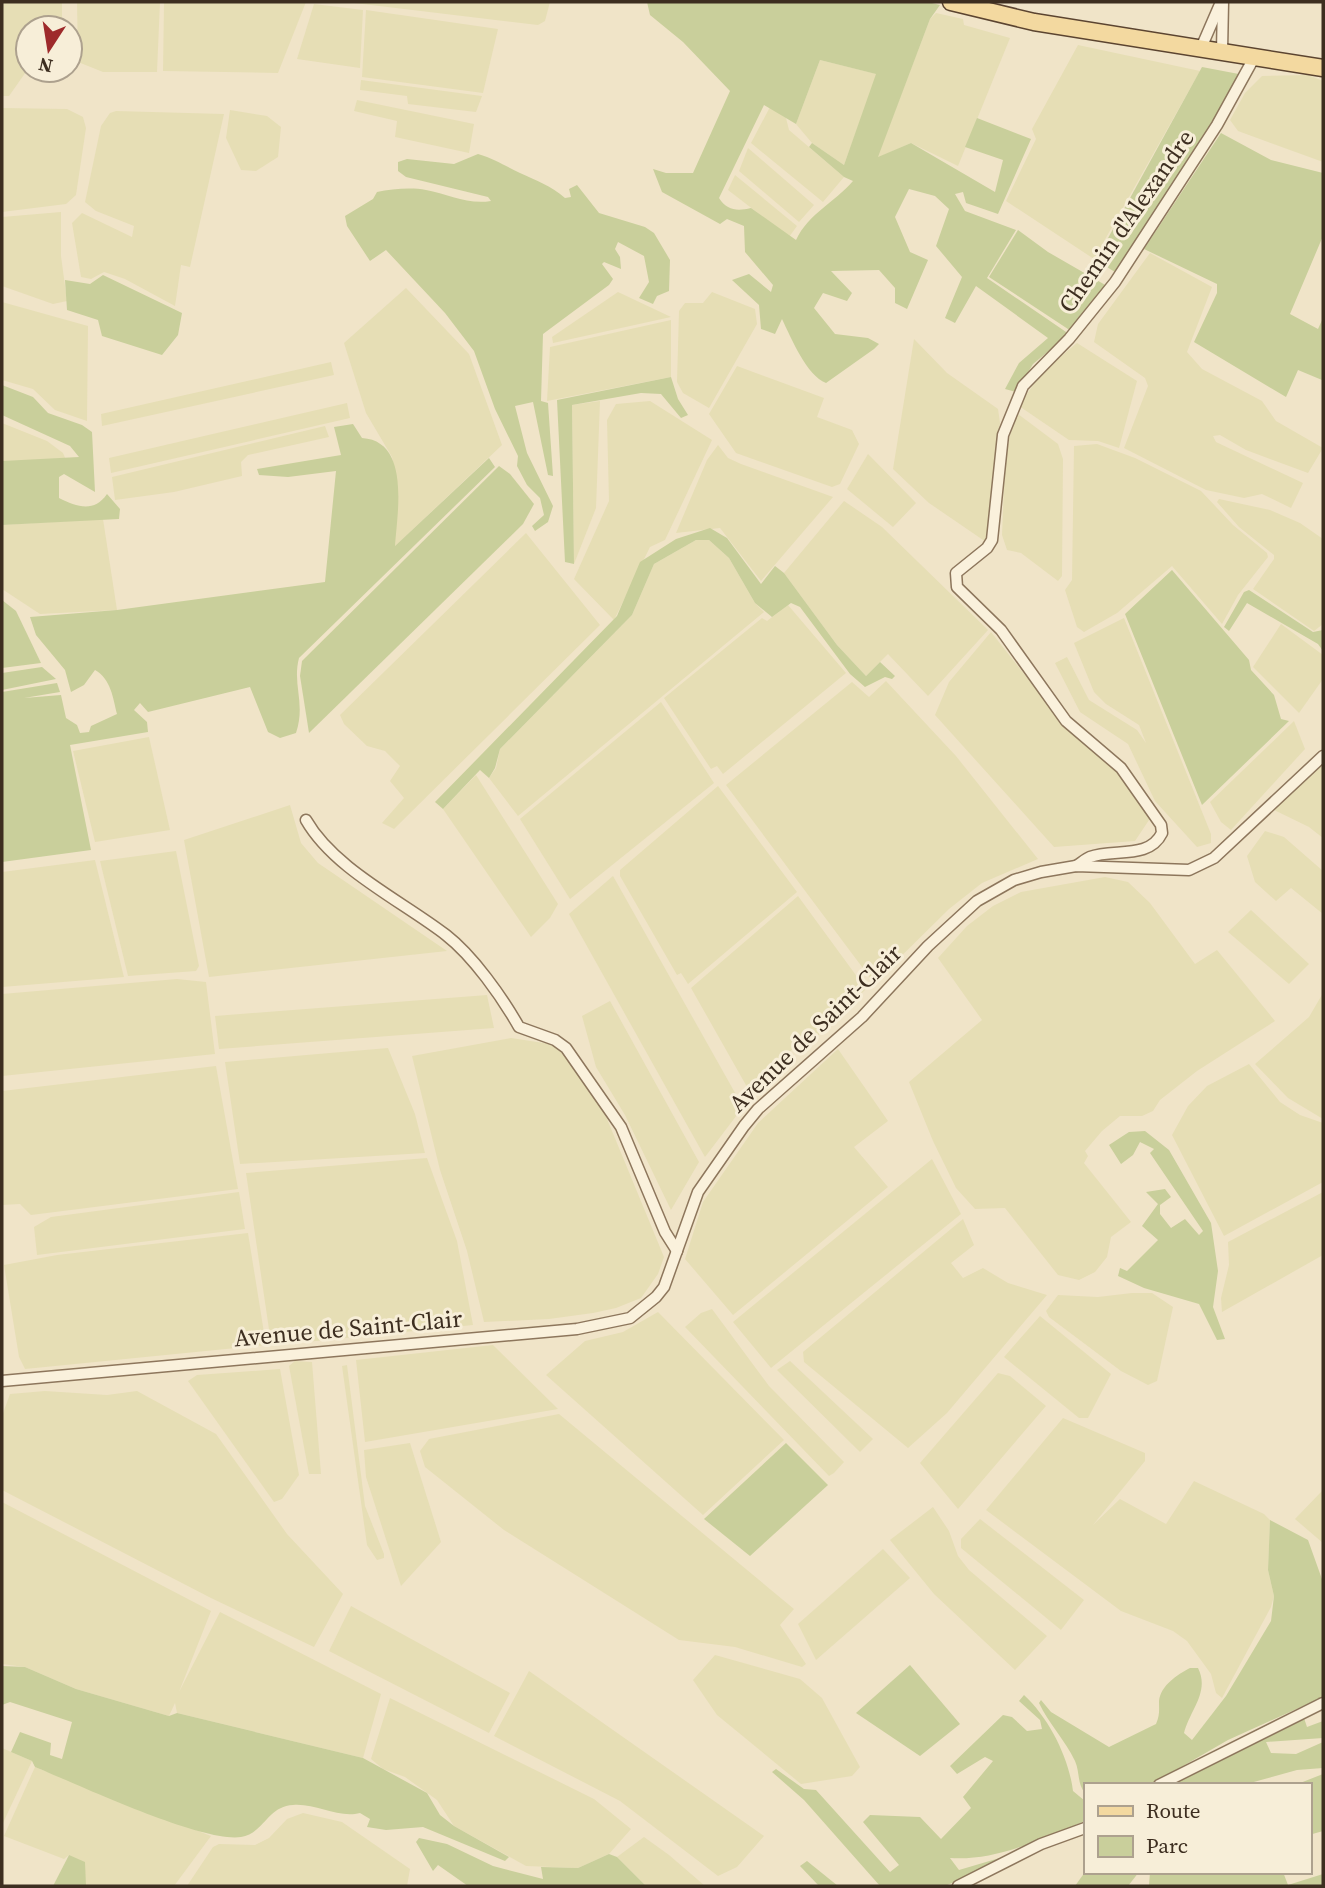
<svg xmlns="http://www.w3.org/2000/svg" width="1325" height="1888" font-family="'Source Serif 4',serif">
<rect width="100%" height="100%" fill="#f0e4c8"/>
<!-- farmland -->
<g fill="#e6deb5">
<polygon points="2,2 62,2 62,28 28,28 28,69 9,96 2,96"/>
<polygon points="77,2 160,2 157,72 103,72 78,62"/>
<polygon points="164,2 306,2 278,73 163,71"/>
<polygon points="346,2 550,2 545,21 538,25"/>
<polygon points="314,4 363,10 360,68 297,59"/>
<polygon points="366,10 498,29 483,93 362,77"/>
<polygon points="936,13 963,19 964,25 1010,38 958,166 911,143 877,158 930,19"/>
<polygon points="1078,45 1200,71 1094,259 1006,201 1036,139 1032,129"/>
<polygon points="820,60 877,74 844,165 812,143 796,124"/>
<polygon points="1308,75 1323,81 1323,162 1238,131 1230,120 1245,93 1262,76"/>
<polygon points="361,80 482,96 476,112 408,104 407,96 360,90"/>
<polygon points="357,100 474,124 469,153 395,137 397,121 354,111"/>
<polygon points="770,107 786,118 789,130 844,177 823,202 751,143"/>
<polygon points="2,108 67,109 83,117 86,128 76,195 66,204 2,212"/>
<polygon points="230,110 267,116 281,127 278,157 256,171 241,170 226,138"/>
<polygon points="116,111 224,114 190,267 181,265 175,306 125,279 104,272 91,279 81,277 72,223 82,213 132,237 134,226 96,211 85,202 101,126 110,113"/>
<polygon points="748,148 814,205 799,222 739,171"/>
<polygon points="735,175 797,226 789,237 728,190"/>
<polygon points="61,212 61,256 67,301 53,304 2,286 2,217"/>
<polygon points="1150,253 1212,287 1187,352 1202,369 1262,401 1276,421 1323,448 1308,473 1246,450 1220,435 1213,436 1216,442 1303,483 1291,508 1262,494 1244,498 1206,490 1124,448 1148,386 1145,378 1094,342 1098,324"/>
<polygon points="406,288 469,354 502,445 394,547 398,488 392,457 366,413 344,343"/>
<polygon points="618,292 671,317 553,343 552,337"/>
<polygon points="712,292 755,309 757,324 709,408 683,393 677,382 679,311 685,303 703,303"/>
<polygon points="2,302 88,326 87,421 55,410 33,389 2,380"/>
<polygon points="671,320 671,377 547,401 550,347"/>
<polygon points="914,339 947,373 998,409 1000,423 991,493 990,532 986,542 929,503 893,469"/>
<polygon points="1077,343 1137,381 1119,448 1098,441 1069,440 1019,406 1041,373"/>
<polygon points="331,362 334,375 102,426 101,414"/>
<polygon points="737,366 824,398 817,417 852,430 859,444 840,484 832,487 736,453 709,414"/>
<polygon points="600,401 596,508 574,564 572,405"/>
<polygon points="650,401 712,440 665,540 650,547 614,620 574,579 609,501 607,420 616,404"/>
<polygon points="347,403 350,418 111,473 109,458"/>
<polygon points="1018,414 1058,444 1063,459 1062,576 1058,581 1021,553 1007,550 1002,535 1005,463 1010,435"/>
<polygon points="2,423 47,441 63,453 66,460 2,461"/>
<polygon points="325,426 329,437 248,455 241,462 242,476 174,492 115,500 112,477"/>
<polygon points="1097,444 1135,458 1201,491 1233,525 1267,553 1268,557 1238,595 1222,624 1172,566 1117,613 1084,632 1077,627 1065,590 1072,580 1074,446"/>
<polygon points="718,445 728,458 741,464 833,497 761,581 720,528 676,533 707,460"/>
<polygon points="868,454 916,503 893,527 847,489"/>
<polygon points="1219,499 1270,510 1300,523 1323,539 1323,624 1314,631 1253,589 1274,559 1274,555 1239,527 1217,502"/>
<polygon points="844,501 882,527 988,630 928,696 888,654 866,676 837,645 784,573"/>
<polygon points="103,519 117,610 40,614 2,589 2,525"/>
<polygon points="526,533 600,625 394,829 382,823 404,798 390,781 400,766 385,751 367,746 344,724 340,715"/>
<polygon points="696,540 709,540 729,558 755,603 764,612 518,816 489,778 496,768 500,749 632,615 654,564"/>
<polygon points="788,605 846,673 723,774 717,766 711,769 664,698 762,618 767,621"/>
<polygon points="1124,618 1211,834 1211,843 1197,847 1155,801 1128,744 1080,712 1055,663 1067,657 1089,700 1137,730 1146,743 1139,725 1106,704 1094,692 1074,643"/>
<polygon points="1281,624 1323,655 1323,679 1299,713 1253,667"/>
<polygon points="991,632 1062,722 1101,755 1125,780 1151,817 1135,841 1054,847 935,715 949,682"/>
<polygon points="886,681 956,756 1038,859 982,883 949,909 874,983 726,785 852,682 869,697"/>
<polygon points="661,702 714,783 570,899 520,819"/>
<polygon points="1294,721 1305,749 1231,830 1221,822 1210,802"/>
<polygon points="149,737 170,830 95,842 73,751"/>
<polygon points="1323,764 1323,838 1309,827 1272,809"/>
<polygon points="476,775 558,904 550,918 531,937 443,809"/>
<polygon points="718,786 797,892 688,984 681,973 677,975 620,876 620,870"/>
<polygon points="290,805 301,843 318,863 447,951 209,977 184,840"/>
<polygon points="1265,831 1284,837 1323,871 1323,914 1291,888 1276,901 1255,882 1247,856"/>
<polygon points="176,851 199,966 196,971 128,976 100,861"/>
<polygon points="95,860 124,977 2,987 2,872"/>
<polygon points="613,876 743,1107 705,1157 569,914"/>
<polygon points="1105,877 1128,882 1150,903 1195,964 1217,950 1275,1021 1197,1071 1160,1100 1153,1111 1142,1116 1120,1116 1102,1131 1085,1151 1088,1156 1084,1163 1131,1222 1111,1237 1107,1257 1095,1272 1079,1280 1058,1275 1005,1208 975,1209 956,1188 933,1141 909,1082 982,1020 938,958 967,926 993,906 1021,892"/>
<polygon points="798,896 866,989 799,1054 794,1048 786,1055 789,1063 751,1094 691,988"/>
<polygon points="1251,910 1309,964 1289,984 1228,932"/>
<polygon points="177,979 206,982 215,1054 2,1076 2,994"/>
<polygon points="1323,993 1323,1119 1288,1098 1255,1064 1309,1017"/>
<polygon points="487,995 494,1028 219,1049 215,1016"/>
<polygon points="610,1001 699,1162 671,1210 625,1115 596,1067 582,1016"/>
<polygon points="511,1038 550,1044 560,1050 605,1114 664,1257 658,1274 641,1298 616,1308 593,1313 549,1319 484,1322 467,1251 440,1170 412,1056"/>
<polygon points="388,1048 415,1114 425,1153 240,1164 225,1062"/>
<polygon points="838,1049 888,1121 854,1147 888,1187 733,1315 685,1259 703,1202 758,1123"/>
<polygon points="1249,1064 1280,1102 1300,1115 1323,1123 1323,1182 1224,1236 1172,1135 1188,1106 1207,1086"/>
<polygon points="216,1066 238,1189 31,1215 20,1204 2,1205 2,1091"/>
<polygon points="427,1158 457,1241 473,1325 277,1345 271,1343 246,1173"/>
<polygon points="932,1159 961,1214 771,1368 733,1322"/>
<polygon points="239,1192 245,1229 37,1255 34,1227 51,1217"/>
<polygon points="1323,1192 1323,1255 1222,1312 1221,1298 1229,1265 1228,1242"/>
<polygon points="963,1219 974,1245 951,1263 963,1278 983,1268 1008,1283 1047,1295 947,1413 908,1448 804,1362 803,1352"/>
<polygon points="248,1233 266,1345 25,1369 19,1357 4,1265 57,1255"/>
<polygon points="1132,1293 1152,1293 1173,1307 1157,1381 1148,1385 1121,1371 1049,1317 1046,1311 1058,1295 1098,1297"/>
<polygon points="712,1309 769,1386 844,1462 834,1473 829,1476 685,1327 701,1313"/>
<polygon points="658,1312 784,1440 703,1515 546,1375 585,1341 623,1332"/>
<polygon points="1040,1316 1111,1374 1088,1418 1079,1418 1004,1357"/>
<polygon points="493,1345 558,1409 365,1442 356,1360"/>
<polygon points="295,1361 312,1362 321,1474 309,1474 289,1366"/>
<polygon points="790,1361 873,1439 860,1452 777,1370"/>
<polygon points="347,1365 365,1506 384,1554 384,1558 377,1560 367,1545 342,1366"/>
<polygon points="280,1369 299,1475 282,1499 274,1502 188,1381 197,1375"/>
<polygon points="998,1373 1010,1376 1046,1406 958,1509 920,1463"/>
<polygon points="45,1391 107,1395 137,1391 216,1434 287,1534 343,1594 314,1647 211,1598 2,1490 2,1416 10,1394"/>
<polygon points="559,1414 794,1609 780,1625 806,1664 802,1667 735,1647 679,1640 504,1530 425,1467 420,1451 429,1439"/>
<polygon points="1063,1418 1145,1453 1145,1461 1093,1525 1120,1499 1166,1524 1194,1481 1264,1514 1270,1520 1268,1570 1274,1596 1271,1607 1222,1698 1216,1693 1211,1674 1187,1641 1173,1631 1121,1611 986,1510"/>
<polygon points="410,1443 441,1542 401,1586 366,1477 364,1450"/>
<polygon points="1323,1490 1323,1543 1295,1519"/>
<polygon points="2,1502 211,1611 179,1692 220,1612 381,1694 363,1758 177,1713 175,1703 169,1716 76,1689 25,1667 2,1664"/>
<polygon points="933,1507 949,1531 958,1556 969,1570 1047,1636 1015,1670 934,1594 890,1540"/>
<polygon points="980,1519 1084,1600 1061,1630 961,1548 961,1539"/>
<polygon points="883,1549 910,1578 816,1660 798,1624"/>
<polygon points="351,1606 510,1693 489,1733 329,1651"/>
<polygon points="715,1655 800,1679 822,1698 860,1767 852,1776 801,1784 717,1715 693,1680"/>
<polygon points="529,1671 764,1836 737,1867 718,1876 620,1801 494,1736"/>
<polygon points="390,1698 594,1799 631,1829 609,1854 578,1868 526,1866 454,1826 437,1800 405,1777 383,1769 371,1759"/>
<polygon points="2,1748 32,1761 2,1825"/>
<polygon points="35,1767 211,1836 174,1886 86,1886 69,1855 64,1859 4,1836"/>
<polygon points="303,1813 342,1822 410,1869 407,1886 187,1886 213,1847 219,1844 255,1845 269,1838 287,1819"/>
<polygon points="644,1837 669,1855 705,1886 646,1886 617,1857"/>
</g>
<!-- green -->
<g fill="#c9cf9b" fill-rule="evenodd">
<path d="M 647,2 L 928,2 L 940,5 L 930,19 L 878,157 L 911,143 L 995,192 L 1003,160 L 965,147 L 977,118 L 1031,139 L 998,214 L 966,203 L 963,192 L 955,194 L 965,211 L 1016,230 L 987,278 L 1069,334 L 1033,364 L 1016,392 L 1005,389 L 1019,363 L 1048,338 L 976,286 L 955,323 L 945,318 L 962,277 L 936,246 L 949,209 L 935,196 L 909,189 L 895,217 L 910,252 L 928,260 L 907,309 L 895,303 L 895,288 L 879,270 L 831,271 L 852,293 L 847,301 L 823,293 L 814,308 L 835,334 L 868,338 L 879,344 L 874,349 L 826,383 C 807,376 791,338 782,319 L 775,334 L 761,329 L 759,305 L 732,280 L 749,274 L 771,292 L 773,285 L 745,252 L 744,226 L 727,219 L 720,224 L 662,192 L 653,169 L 666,173 L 693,173 L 730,91 L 683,42 L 650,15 ZM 820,60 L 876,74 L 844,165 L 812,143 L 809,147 L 844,177 L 853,181 C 834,203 809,213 796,240 L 751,208 C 738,211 727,211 719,198 L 764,105 L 796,124 Z"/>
<polygon points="1202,67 1244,75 1118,274 1096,260"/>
<polygon points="1221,133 1271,160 1323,173 1323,236 1290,314 1318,329 1323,318 1323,376 1322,380 1298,370 1286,397 1194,342 1217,293 1217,284 1144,249"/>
<path d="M 478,154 C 495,159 505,166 520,173 C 537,181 550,185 565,198 L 571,197 L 569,189 L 577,185 L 599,213 L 645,227 L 654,233 L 670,260 L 669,291 L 657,296 L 653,304 L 639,298 L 649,282 L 644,256 L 618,242 L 615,249 L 620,257 L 621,269 L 604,262 L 602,264 L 613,279 L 609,285 L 543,334 L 541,401 L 548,403 L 553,476 L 548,475 L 533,402 L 515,406 L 527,453 L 553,506 L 548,522 L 535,531 L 532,526 L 544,515 L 540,498 L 527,485 L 517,466 L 518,456 L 495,409 L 474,351 L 445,313 L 386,250 L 370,261 L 347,226 L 345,216 L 373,199 L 377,192 C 392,189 411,187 426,190 C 448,194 468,205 491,201 L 488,197 L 406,177 L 398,171 L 398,162 L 407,159 L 454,164 Z"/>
<polygon points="1018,230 1048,252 1107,286 1071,331 989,277"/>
<polygon points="103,275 182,313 178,335 162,355 102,336 98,320 67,310 65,280 90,284"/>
<polygon points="671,377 678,399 688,415 681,418 661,394 641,393 572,405 574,564 565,562 557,400"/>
<path d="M 2,385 L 33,397 L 48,413 L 82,425 L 92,432 L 95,492 L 64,474 L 59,477 L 59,498 C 77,507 94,513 107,494 L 120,509 L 119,519 L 2,525 L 2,461 L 79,457 L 70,446 L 2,415 Z"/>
<path d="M 353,424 L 362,438 C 411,441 397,514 395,546 L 489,458 L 495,467 L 299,658 C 292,685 306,703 296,733 L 280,738 L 268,732 L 250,687 L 148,712 L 140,703 L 134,710 L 147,722 L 148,732 L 70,745 L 91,850 L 2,862 L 2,692 L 57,683 L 60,692 L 24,698 L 61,695 L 66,718 L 77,725 L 80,733 L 89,732 L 91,726 L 117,714 C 113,698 111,679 95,670 L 84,685 L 71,692 L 65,670 L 36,635 L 30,617 L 117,610 L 325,582 L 336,471 L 288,477 L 259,475 L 257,469 L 341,455 L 334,427 Z"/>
<polygon points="499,466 510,474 534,504 523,524 309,733 300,676 302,661"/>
<polygon points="710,528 727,538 761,584 775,566 784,573 837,645 866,676 880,662 895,676 892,679 885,677 865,687 850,674 800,607 791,603 772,617 755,603 729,558 709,540 696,540 654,564 632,615 500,749 495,768 489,778 480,770 443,809 435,802 617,616 640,562 676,539"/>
<polygon points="1172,570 1249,660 1251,670 1274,695 1281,719 1289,721 1202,805 1125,614"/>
<polygon points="1249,590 1313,632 1323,630 1323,651 1318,644 1247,603 1229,631 1224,627 1244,592"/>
<polygon points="2,600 16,611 41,663 2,668"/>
<polygon points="42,667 56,679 2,690 2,673"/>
<polygon points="1145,1131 1169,1150 1211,1223 1218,1271 1213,1307 1225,1339 1217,1340 1199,1304 1144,1288 1118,1276 1120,1268 1127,1271 1158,1240 1142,1226 1158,1204 1146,1192 1165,1189 1171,1197 1160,1205 1160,1214 1171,1228 1185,1219 1199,1235 1203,1231 1150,1153 1154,1149 1140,1142 1133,1155 1121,1164 1109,1145 1129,1132"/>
<polygon points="786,1443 828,1485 750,1556 704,1519"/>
<path d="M 1270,1520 L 1308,1540 L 1323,1582 L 1323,1697 L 1228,1740 L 1150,1785 L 1085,1785 L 1085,1793 C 1077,1784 1080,1772 1075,1761 C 1065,1740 1049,1724 1039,1703 L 1041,1700 L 1051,1712 L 1109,1747 L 1156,1724 C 1160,1715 1159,1710 1159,1701 C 1161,1685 1177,1675 1190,1668 L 1198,1668 C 1210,1692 1190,1710 1184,1733 L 1192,1740 L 1226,1696 L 1271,1621 L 1274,1596 L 1268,1570 Z"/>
<polygon points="910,1665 960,1724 920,1756 856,1713"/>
<path d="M 2,1666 L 25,1667 L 76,1689 L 169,1716 L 177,1713 L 363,1758 L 427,1793 L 440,1815 L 454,1826 L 509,1857 L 505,1861 L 423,1827 L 386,1830 L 367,1827 L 370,1819 L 360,1813 C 339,1819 316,1803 293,1805 C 268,1806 264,1833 241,1837 C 202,1843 77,1784 35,1767 L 32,1761 L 11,1752 L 20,1732 L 51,1743 L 50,1755 L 62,1759 L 72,1722 L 10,1702 L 2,1705 Z"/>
<path d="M 1024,1695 C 1049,1718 1069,1758 1073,1791 L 1085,1801 L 1085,1821 C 1042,1839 997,1861 950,1858 L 959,1870 L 1003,1857 L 1005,1860 L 945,1886 L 880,1886 L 804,1800 L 772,1772 L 776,1769 L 804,1789 L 816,1790 L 890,1872 L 899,1865 L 863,1822 L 870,1815 L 920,1817 L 941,1839 L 971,1808 L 963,1797 L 993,1761 L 985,1757 L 957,1774 L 950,1766 L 1003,1715 L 1012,1717 L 1027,1731 L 1042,1729 L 1040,1720 L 1019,1701 Z"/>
<polygon points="1304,1718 1307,1727 1323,1721 1323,1738 1266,1742 1271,1753 1296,1754 1323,1742 1323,1768 1297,1770 1243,1785 1170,1785"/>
<polygon points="1323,1774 1323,1831 1309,1835 1309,1785 1295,1785"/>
<polygon points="419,1838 447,1844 493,1866 543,1879 541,1867 578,1868 609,1854 617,1857 646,1886 468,1886 438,1865 433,1871 416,1842"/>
<polygon points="69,1855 85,1862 86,1886 53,1886"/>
<polygon points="807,1861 838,1886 819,1886 800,1866"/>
<polygon points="1085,1872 1139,1872 1128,1886 1075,1886"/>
<polygon points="1150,1872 1283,1872 1288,1885 1323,1874 1323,1886 1149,1886"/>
</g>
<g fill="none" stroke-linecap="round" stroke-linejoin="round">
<!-- street casing -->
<g stroke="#8d765c" stroke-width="13">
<g id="street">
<polyline points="1201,48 1221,2"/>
<polyline points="1222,51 1223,2"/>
<path d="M 306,820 C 334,869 402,901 446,935 C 473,956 502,997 519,1027 L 555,1040 L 566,1048 L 621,1127 L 665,1232 L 677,1251"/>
<path d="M 1076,866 C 1080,864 1085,859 1090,857 C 1113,848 1149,860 1162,833 L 1161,825 L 1121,768 L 1066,721 L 1001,630 L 957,587 L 956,573 L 987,548 L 992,540 L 1003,435 L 1023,386 L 1069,339 L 1115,282 L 1217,125 L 1255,56"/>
<polyline points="2,1381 577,1329 630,1318 656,1297 664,1287 698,1192 744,1126 758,1109 862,1017 928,946 977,901 1014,880 1041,872 1076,866 1189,870 1214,858 1323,756"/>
<polyline points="1159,1785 1323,1703"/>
<polyline points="958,1886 1041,1844 1085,1828"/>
</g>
</g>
<!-- primary casing -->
<g stroke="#5b4430" stroke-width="19">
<polyline id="primary" points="951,2 1034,22 1323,68"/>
</g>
<!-- street -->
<use href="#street" stroke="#faf1dc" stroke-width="10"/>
<!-- primary -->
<use href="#primary" stroke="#f3d9a0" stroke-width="16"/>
</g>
<g text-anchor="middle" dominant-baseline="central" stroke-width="6" stroke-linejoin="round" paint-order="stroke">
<!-- street labels -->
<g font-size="24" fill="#3d2e20" stroke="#f7eed8">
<text transform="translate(1126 221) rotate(-55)">Chemin d'Alexandre</text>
<text transform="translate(815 1028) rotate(-44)">Avenue de Saint-Clair</text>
<text transform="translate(348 1328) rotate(-5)">Avenue de Saint-Clair</text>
</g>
</g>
<!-- border -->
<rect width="1325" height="1888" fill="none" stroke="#3d2e20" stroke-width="7"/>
<!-- legend -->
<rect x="1084" y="1783" width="228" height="91" fill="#f7eed8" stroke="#ada18e" stroke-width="2"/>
<rect x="1098" y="1806" width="35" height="10" fill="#f3d9a0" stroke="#ada18e" stroke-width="2"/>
<text x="1146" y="1818" font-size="21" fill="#3d2e20">Route</text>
<rect x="1098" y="1836" width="35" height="21" fill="#c9cf9b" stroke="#ada18e" stroke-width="2"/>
<text x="1146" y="1853" font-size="21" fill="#3d2e20">Parc</text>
<!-- north arrow -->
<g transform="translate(49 49) rotate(192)"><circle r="33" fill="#f7eed8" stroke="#ada18e" stroke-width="2"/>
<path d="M0-5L12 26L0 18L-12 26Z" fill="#9e2a2b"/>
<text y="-10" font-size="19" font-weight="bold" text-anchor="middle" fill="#3d2e20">N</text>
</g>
</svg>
